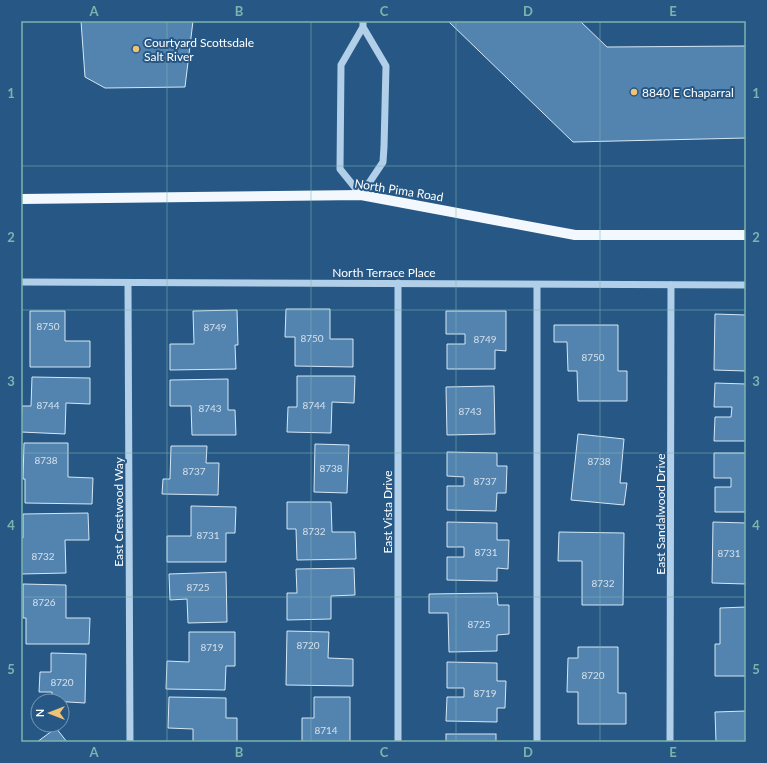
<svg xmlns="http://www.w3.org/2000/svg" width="767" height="763" font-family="Lato,sans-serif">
<rect width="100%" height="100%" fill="#275885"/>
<!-- building -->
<g fill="#5384af" stroke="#d5e7f6">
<polygon points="81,21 193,21 185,87 105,88 85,77"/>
<polygon points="448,21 580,21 607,47 746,46 746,138 573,142"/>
<polygon points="286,309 330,309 330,339 353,339 353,367 295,366 295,337 285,337"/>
<polygon points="237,310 238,345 235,345 236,369 170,370 170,344 194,344 193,311"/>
<polygon points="30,311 65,311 65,341 90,341 90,367 30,367"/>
<polygon points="446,311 506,311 506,351 495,350 495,369 447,369 447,344 465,344 465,334 446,334"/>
<polygon points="715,314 746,315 746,371 714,370"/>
<polygon points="554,325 618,325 618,371 627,371 627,401 578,401 577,371 568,371 567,342 554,342"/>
<polygon points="297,376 355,376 354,403 332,402 331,433 287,432 288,407 297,407"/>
<polygon points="32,377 90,378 90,404 66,403 65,434 21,432 22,406 31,406"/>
<polygon points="228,379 228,410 235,410 236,435 192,435 191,406 170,406 170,380"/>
<polygon points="715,383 746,384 746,441 714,441 715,417 731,417 732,407 714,407"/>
<polygon points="494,386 495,434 447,435 446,387"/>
<polygon points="578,434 624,439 620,483 627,483 624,505 571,500"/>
<polygon points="24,443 68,443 68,477 93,478 92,504 25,503 25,479 23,479"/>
<polygon points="315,444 349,445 347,493 314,492"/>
<polygon points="171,446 207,446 206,463 219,463 218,495 162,494 163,479 170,479"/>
<polygon points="447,452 497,453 497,466 507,466 506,493 497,493 496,511 447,510 447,486 464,486 464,477 447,476"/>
<polygon points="714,453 746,453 746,512 715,512 715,487 731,487 731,478 714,478"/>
<polygon points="287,502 331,502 332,532 355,532 356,559 297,560 296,529 287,529"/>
<polygon points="191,506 236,507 235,533 226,533 226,562 167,562 167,536 191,536"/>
<polygon points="88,513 89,540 65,540 66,573 21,574 21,538 23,538 23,514"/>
<polygon points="447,522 497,523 497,540 509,540 508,569 497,568 497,581 447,580 447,557 464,557 464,547 447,547"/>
<polygon points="713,522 746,523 746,584 712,583"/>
<polygon points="559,532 624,533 623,605 582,605 582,561 558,561"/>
<polygon points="354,568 355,595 331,596 331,619 287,620 287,593 297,593 296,569"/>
<polygon points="226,572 227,622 188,623 187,599 170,600 169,574"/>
<polygon points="23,584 66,585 66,618 90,618 89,644 26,644 26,618 23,618"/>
<polygon points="497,593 498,605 509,605 509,634 497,635 497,651 449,652 448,613 429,613 429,594"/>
<polygon points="746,607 746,676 715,676 715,644 720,644 720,608"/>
<polygon points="287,631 329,632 328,658 353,659 353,686 286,685"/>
<polygon points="189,632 235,632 235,666 226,666 225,690 166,689 167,661 189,662"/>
<polygon points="578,647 618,647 618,693 626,693 626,724 578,724 578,692 567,692 568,658 578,658"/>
<polygon points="51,653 86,654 85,703 52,701 52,692 39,692 40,672 51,672"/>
<polygon points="447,662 497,663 497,681 506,681 505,708 497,708 497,722 446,721 447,697 464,697 464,688 447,688"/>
<polygon points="169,697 226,698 226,718 237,718 237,742 193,742 193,729 168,728"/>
<polygon points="314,697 350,697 350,742 302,742 302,718 314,718"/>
<polygon points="746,711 746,742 716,742 715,712"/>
<polygon points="56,728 67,742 37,742"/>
<rect x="446" y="734" width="50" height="8"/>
</g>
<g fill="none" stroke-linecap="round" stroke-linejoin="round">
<!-- minor -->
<g stroke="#b1cfe8" stroke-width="7">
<polyline points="363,21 363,27 341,65 340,169 361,195 383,162 384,147 386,66 363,27"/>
<polyline points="21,282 746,285"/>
<polyline points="128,283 130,742"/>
<polyline points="398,742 398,283"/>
<polyline points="537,742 537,285"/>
<polyline points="670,742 671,285"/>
</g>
<!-- major -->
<polyline stroke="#f3f8fe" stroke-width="10" points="21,199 361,195 575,235 746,235"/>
</g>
<!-- grid -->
<path fill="none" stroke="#7bb4af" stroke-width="1" stroke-opacity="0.55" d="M 167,21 L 167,742M 311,21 L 311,742M 456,21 L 456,742M 600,21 L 600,742M 21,166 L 746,166M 21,310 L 746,310M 21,453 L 746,453M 21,597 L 746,597"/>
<!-- markers -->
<g fill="#f0c276" stroke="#275885" stroke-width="1.5">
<circle cx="136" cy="49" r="4"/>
<circle cx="634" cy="92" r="4"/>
</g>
<g text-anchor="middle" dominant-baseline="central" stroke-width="4" stroke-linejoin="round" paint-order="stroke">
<!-- number labels -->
<g font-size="10" fill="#d4e0eb">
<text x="48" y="326">8750</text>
<text x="215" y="327">8749</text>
<text x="312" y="338">8750</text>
<text x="485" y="339">8749</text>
<text x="593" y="357">8750</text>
<text x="48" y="405">8744</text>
<text x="314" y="405">8744</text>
<text x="210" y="408">8743</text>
<text x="470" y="411">8743</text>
<text x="46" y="460">8738</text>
<text x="599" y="461">8738</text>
<text x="331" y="468">8738</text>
<text x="194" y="471">8737</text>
<text x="485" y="481">8737</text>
<text x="314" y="531">8732</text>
<text x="208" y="535">8731</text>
<text x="486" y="552">8731</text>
<text x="729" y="553">8731</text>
<text x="43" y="556">8732</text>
<text x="603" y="583">8732</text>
<text x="198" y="587">8725</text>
<text x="44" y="602">8726</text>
<text x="479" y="624">8725</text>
<text x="308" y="645">8720</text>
<text x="212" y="647">8719</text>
<text x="593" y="675">8720</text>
<text x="62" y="682">8720</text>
<text x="485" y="693">8719</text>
<text x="326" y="730">8714</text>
</g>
<!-- poi labels -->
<g font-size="12" fill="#fff" stroke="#275885" text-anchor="start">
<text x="144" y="42">Courtyard Scottsdale<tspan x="144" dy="14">Salt River</tspan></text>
<text x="642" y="92">8840 E Chaparral</text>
</g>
<!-- street labels -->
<g font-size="12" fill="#fff" stroke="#275885">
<text transform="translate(399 190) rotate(9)">North Pima Road</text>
<text x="384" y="272">North Terrace Place</text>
<text transform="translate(118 512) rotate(-90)">East Crestwood Way</text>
<text transform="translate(387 512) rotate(-90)">East Vista Drive</text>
<text transform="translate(660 514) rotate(-90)">East Sandalwood Drive</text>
</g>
</g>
<!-- border -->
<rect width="767" height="763" fill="none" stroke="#275885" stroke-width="44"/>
<!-- north arrow -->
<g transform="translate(50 713) rotate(270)"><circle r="19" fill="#275885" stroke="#7d9bb6"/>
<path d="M0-3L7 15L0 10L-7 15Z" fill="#f0c276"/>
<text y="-6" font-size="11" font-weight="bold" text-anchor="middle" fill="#ffffff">N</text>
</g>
<rect x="22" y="22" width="723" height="719" fill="none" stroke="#7bb4af" stroke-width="1.5"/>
<g font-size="13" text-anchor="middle" font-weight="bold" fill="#7bb4af">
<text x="94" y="16">A</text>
<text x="239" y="16">B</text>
<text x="384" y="16">C</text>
<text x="528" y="16">D</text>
<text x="673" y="16">E</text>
<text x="11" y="98">1</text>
<text x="756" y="98">1</text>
<text x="11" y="242">2</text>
<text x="756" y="242">2</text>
<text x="11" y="386">3</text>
<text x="756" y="386">3</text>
<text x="11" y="530">4</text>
<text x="756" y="530">4</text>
<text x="11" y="674">5</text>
<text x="756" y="674">5</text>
<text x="94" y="757">A</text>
<text x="239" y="757">B</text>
<text x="384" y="757">C</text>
<text x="528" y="757">D</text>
<text x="673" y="757">E</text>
</g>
</svg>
